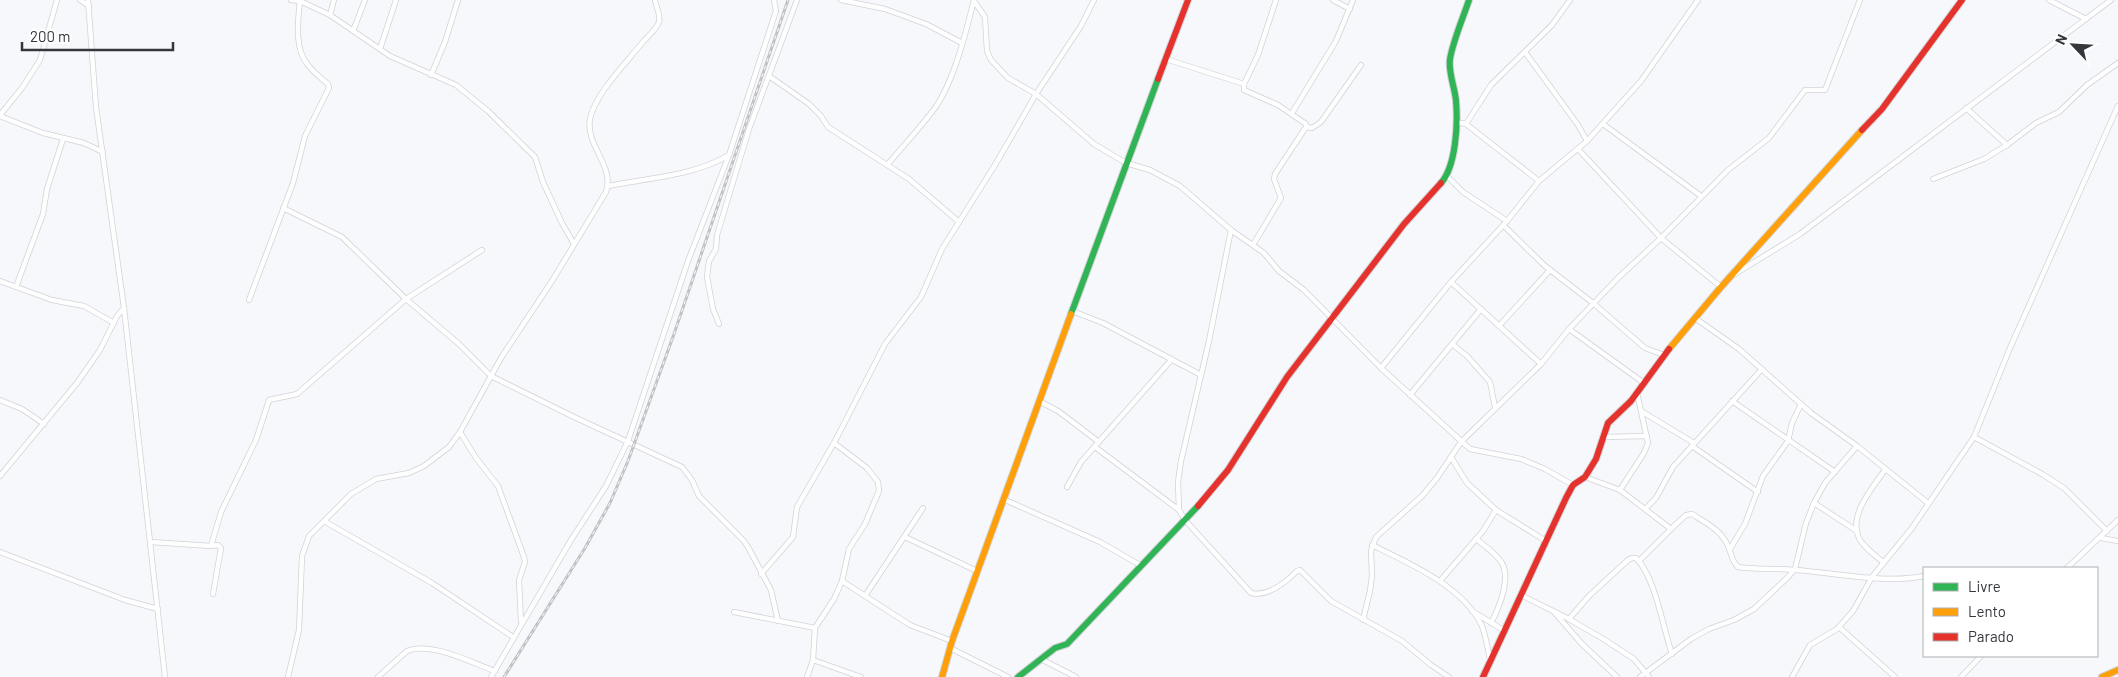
<svg xmlns="http://www.w3.org/2000/svg" width="2118" height="677" font-family="Barlow,sans-serif">
<rect width="100%" height="100%" fill="#f7f8fb"/>
<g fill="none" stroke-linecap="round" stroke-linejoin="round">
<!-- street casing -->
<g stroke="#d2d3d7" stroke-width="6">
<g id="street">
<polyline points="80,0 89,6"/>
<polyline points="88,0 96,107 124,308 165,677"/>
<polyline points="291,0 300,1 330,15 390,56 456,85 488,111 535,157 543,182 562,223 574,244"/>
<polyline points="841,0 885,9 926,24 962,43"/>
<polyline points="1333,0 1350,9"/>
<polyline points="2049,0 2086,19"/>
<polyline points="974,1 985,17 987,51 991,60 1008,78 1036,94 1094,144 1126,163 1150,170 1180,186 1231,230 1264,253 1279,271 1304,290 1381,368 1470,449 1521,459 1545,469 1573,485"/>
<polyline points="330,15 334,0"/>
<polyline points="353,31 365,0"/>
<polyline points="380,49 396,0"/>
<polyline points="1525,52 1578,125 1587,141"/>
<polyline points="1166,59 1244,84 1258,55 1276,0"/>
<polyline points="431,75 445,42 458,0"/>
<polyline points="769,76 809,104 821,116 828,127 909,179 959,222"/>
<polyline points="1244,84 1244,90 1278,105 1306,124 1306,127 1275,174 1274,179 1281,198 1253,245"/>
<polyline points="1966,108 2007,145"/>
<polyline points="1292,113 1336,41 1353,0"/>
<polyline points="0,115 22,88 40,60 57,0"/>
<polyline points="0,116 43,133 84,143 103,152"/>
<polyline points="1456,122 1466,124 1539,181"/>
<polyline points="1466,124 1491,85 1552,25 1570,0"/>
<polyline points="1603,124 1701,196"/>
<polyline points="1306,127 1312,128 1321,122 1361,65"/>
<polyline points="1578,149 1661,238 1721,287"/>
<path d="M 888,164 C 903,146 920,128 935,108 C 954,81 966,32 974,0"/>
<polyline points="1447,176 1463,192 1507,221"/>
<polyline points="1933,179 1984,159 2007,145 2036,123 2059,112 2087,85 2118,63"/>
<path d="M 608,186 C 648,178 694,176 729,155"/>
<polyline points="283,208 342,237 406,299 459,344 491,376 574,417 682,467 692,480 699,496 744,541 748,547 771,590 778,621"/>
<polyline points="1503,225 1545,266 1593,303 1645,348 1664,355"/>
<path d="M 1231,230 L 1209,341 L 1181,461 L 1178,482 L 1179,510 L 1185,520 L 1251,593 C 1268,597 1286,582 1297,571 L 1300,570 L 1331,601 L 1402,641 L 1431,665 L 1449,677"/>
<polyline points="1735,274 1800,234 2111,0"/>
<polyline points="0,281 52,300 84,306 114,323"/>
<polyline points="1451,282 1541,364"/>
<polyline points="16,287 43,214 47,189 63,139"/>
<path d="M 249,300 L 293,183 L 305,136 L 329,88 L 328,84 C 321,78 313,72 308,65 C 294,49 298,20 300,0"/>
<polyline points="1072,311 1103,323 1201,375"/>
<polyline points="1695,318 1739,349 1811,413 1857,446 1928,503"/>
<polyline points="719,324 713,309 707,277 709,261 716,249 717,235 749,129 797,0"/>
<polyline points="1499,326 1550,270"/>
<polyline points="1569,329 1644,383"/>
<polyline points="1452,344 1467,356 1490,382 1495,407"/>
<polyline points="1381,368 1451,282 1507,221 1539,181 1587,141 1641,81 1698,0"/>
<polyline points="1410,395 1481,309"/>
<polyline points="0,400 22,409 44,424"/>
<polyline points="1039,401 1058,411 1099,442"/>
<polyline points="1732,401 1835,472"/>
<polyline points="1641,411 1694,443"/>
<polyline points="460,432 476,458 498,486 524,557 525,562 519,580 521,622"/>
<polyline points="1604,437 1647,436"/>
<polyline points="1974,437 2042,474 2064,488 2107,531"/>
<polyline points="1692,446 1758,492"/>
<polyline points="1095,447 1179,510"/>
<polyline points="1451,457 1467,483 1496,510 1546,541"/>
<polyline points="0,476 77,383 100,350 117,316 124,308"/>
<path d="M 1585,477 L 1620,490 L 1671,529 L 1686,515 L 1692,514 C 1703,521 1717,528 1724,539 C 1731,547 1730,560 1738,567 C 1758,570 1777,568 1796,570 C 1836,573 1885,584 1924,576"/>
<polyline points="1067,487 1081,462 1172,359"/>
<polyline points="1620,490 1644,453 1648,443 1637,393"/>
<polyline points="1003,499 1100,542 1140,565"/>
<polyline points="1814,503 1857,531"/>
<polyline points="1645,509 1656,498 1673,467 1762,369"/>
<polyline points="324,521 432,583 513,637"/>
<polyline points="905,537 977,571"/>
<polyline points="2101,538 2118,541"/>
<path d="M 1476,539 C 1485,546 1496,553 1502,563 C 1511,579 1499,608 1491,623"/>
<polyline points="151,542 211,546"/>
<path d="M 1372,545 C 1409,563 1464,587 1482,626 C 1486,637 1488,649 1490,660"/>
<polyline points="1730,549 1745,524 1763,476 1788,441 1792,423 1801,404"/>
<polyline points="0,552 125,600 158,609"/>
<polyline points="1639,561 1671,529"/>
<path d="M 1884,563 C 1876,556 1863,547 1859,538 C 1848,515 1873,487 1885,470"/>
<polyline points="2067,568 2118,520"/>
<polyline points="761,574 793,537 797,507 834,443 885,344 921,297 942,249 995,165 1036,94 1081,26 1094,0"/>
<polyline points="842,581 910,625 952,641"/>
<polyline points="1440,581 1483,531 1496,510"/>
<polyline points="213,594 221,548 218,545 211,546 221,512 256,440 269,400 297,394 406,299 482,250"/>
<polyline points="1521,595 1569,619 1605,640 1634,659 1649,677"/>
<polyline points="865,596 923,508"/>
<polyline points="1472,611 1505,631"/>
<polyline points="734,612 815,628"/>
<polyline points="1555,613 1582,644 1617,677"/>
<path d="M 1569,619 L 1589,596 L 1628,560 L 1632,558 L 1636,558 C 1655,576 1663,628 1672,654"/>
<polyline points="1363,620 1370,591 1372,576 1371,551 1376,537 1422,496 1437,478 1461,442 1541,364 1569,329 1618,278 1661,238 1728,170 1769,138 1805,90 1825,90 1860,0"/>
<polyline points="1839,627 1895,677"/>
<polyline points="950,648 1008,677"/>
<polyline points="1041,659 1076,677"/>
<polyline points="813,660 861,677"/>
<path d="M 288,677 L 299,630 L 302,556 L 309,536 L 351,494 L 376,479 L 409,473 L 424,466 L 449,447 L 460,432 L 501,358 L 552,281 L 606,192 C 615,166 585,145 590,119 C 595,94 626,63 642,43 C 647,37 656,30 659,22 C 661,15 656,7 655,0"/>
<path d="M 378,677 L 407,651 C 431,641 472,663 495,671"/>
<polyline points="491,677 571,540 606,486 628,441 688,261 729,155 776,11 774,0"/>
<polyline points="807,677 813,660 815,628 834,599 842,581 849,549 865,524 879,491 878,482 867,468 834,443"/>
<polyline points="1640,677 1691,639 1709,629 1734,620 1754,609 1787,578 1795,569 1806,523 1814,503 1825,483 1857,446"/>
<polyline points="1792,677 1810,645 1837,629 1853,611 1872,577 1912,528 1974,437 2010,348 2118,106"/>
<polyline points="1961,677 1981,656"/>
</g>
</g>
<!-- fast casing -->
<g stroke="#d2d3d7" stroke-width="8">
<g id="fast">
<path d="M 1441,183 C 1456,166 1458,124 1456,101 C 1455,88 1448,72 1450,59 C 1453,41 1463,18 1469,0"/>
<polyline points="1071,314 1158,79"/>
<polyline points="1018,677 1055,648 1067,644 1198,506"/>
</g>
</g>
<!-- slow casing -->
<g stroke="#d2d3d7" stroke-width="8">
<g id="slow">
<polyline points="1669,349 1721,287 1862,130"/>
<polyline points="942,677 952,641 1071,314"/>
<polyline points="2102,677 2118,670"/>
</g>
</g>
<!-- jam casing -->
<g stroke="#d2d3d7" stroke-width="8">
<g id="jam">
<polyline points="1158,79 1188,0"/>
<polyline points="1862,130 1882,109 1962,0"/>
<polyline points="1198,506 1228,470 1287,377 1404,224 1441,183"/>
<polyline points="1483,677 1566,498 1573,485 1585,477 1596,459 1608,423 1631,401 1669,349"/>
</g>
</g>
<!-- street -->
<use href="#street" stroke="#fefefe" stroke-width="4.5"/>
<!-- fast -->
<use href="#fast" stroke="#30b455" stroke-width="6"/>
<!-- slow -->
<use href="#slow" stroke="#ff9f0a" stroke-width="6"/>
<!-- jam -->
<use href="#jam" stroke="#e5322d" stroke-width="6"/>
<!-- rail casing -->
<g stroke="#c1c2c3" stroke-width="3">
<polyline id="rail" points="504,677 585,548 610,503 628,461 674,334 788,0"/>
</g>
<!-- rail -->
<use href="#rail" stroke="#fff" stroke-width="1" stroke-dasharray="4" stroke-linecap="butt"/>
</g>
<!-- legend -->
<rect x="1923" y="567" width="175" height="90" fill="#ffffff" stroke="#aeafb1"/>
<rect x="1933" y="583" width="25" height="8" fill="#30b455" stroke="#aeafb1"/>
<text x="1968" y="592" font-size="15" fill="#34373c">Livre</text>
<rect x="1933" y="608" width="25" height="8" fill="#ff9f0a" stroke="#aeafb1"/>
<text x="1968" y="617" font-size="15" fill="#34373c">Lento</text>
<rect x="1933" y="633" width="25" height="8" fill="#e5322d" stroke="#aeafb1"/>
<text x="1968" y="642" font-size="15" fill="#34373c">Parado</text>
<!-- north arrow -->
<g transform="translate(2073 45) rotate(295)" stroke="#ffffff" stroke-width="4" paint-order="stroke">
<path d="M0-4L9 19L0 12L-9 19Z" fill="#34373c"/>
<text y="-8" font-size="14" font-weight="bold" text-anchor="middle" fill="#34373c">N</text>
</g>
<!-- scale -->
<path d="M22 42v8h151v-8" fill="none" stroke="#34373c" stroke-width="2.5"/>
<text x="30" y="42" font-size="15" fill="#34373c" stroke="#ffffff" stroke-width="4" paint-order="stroke">200 m</text>
</svg>
